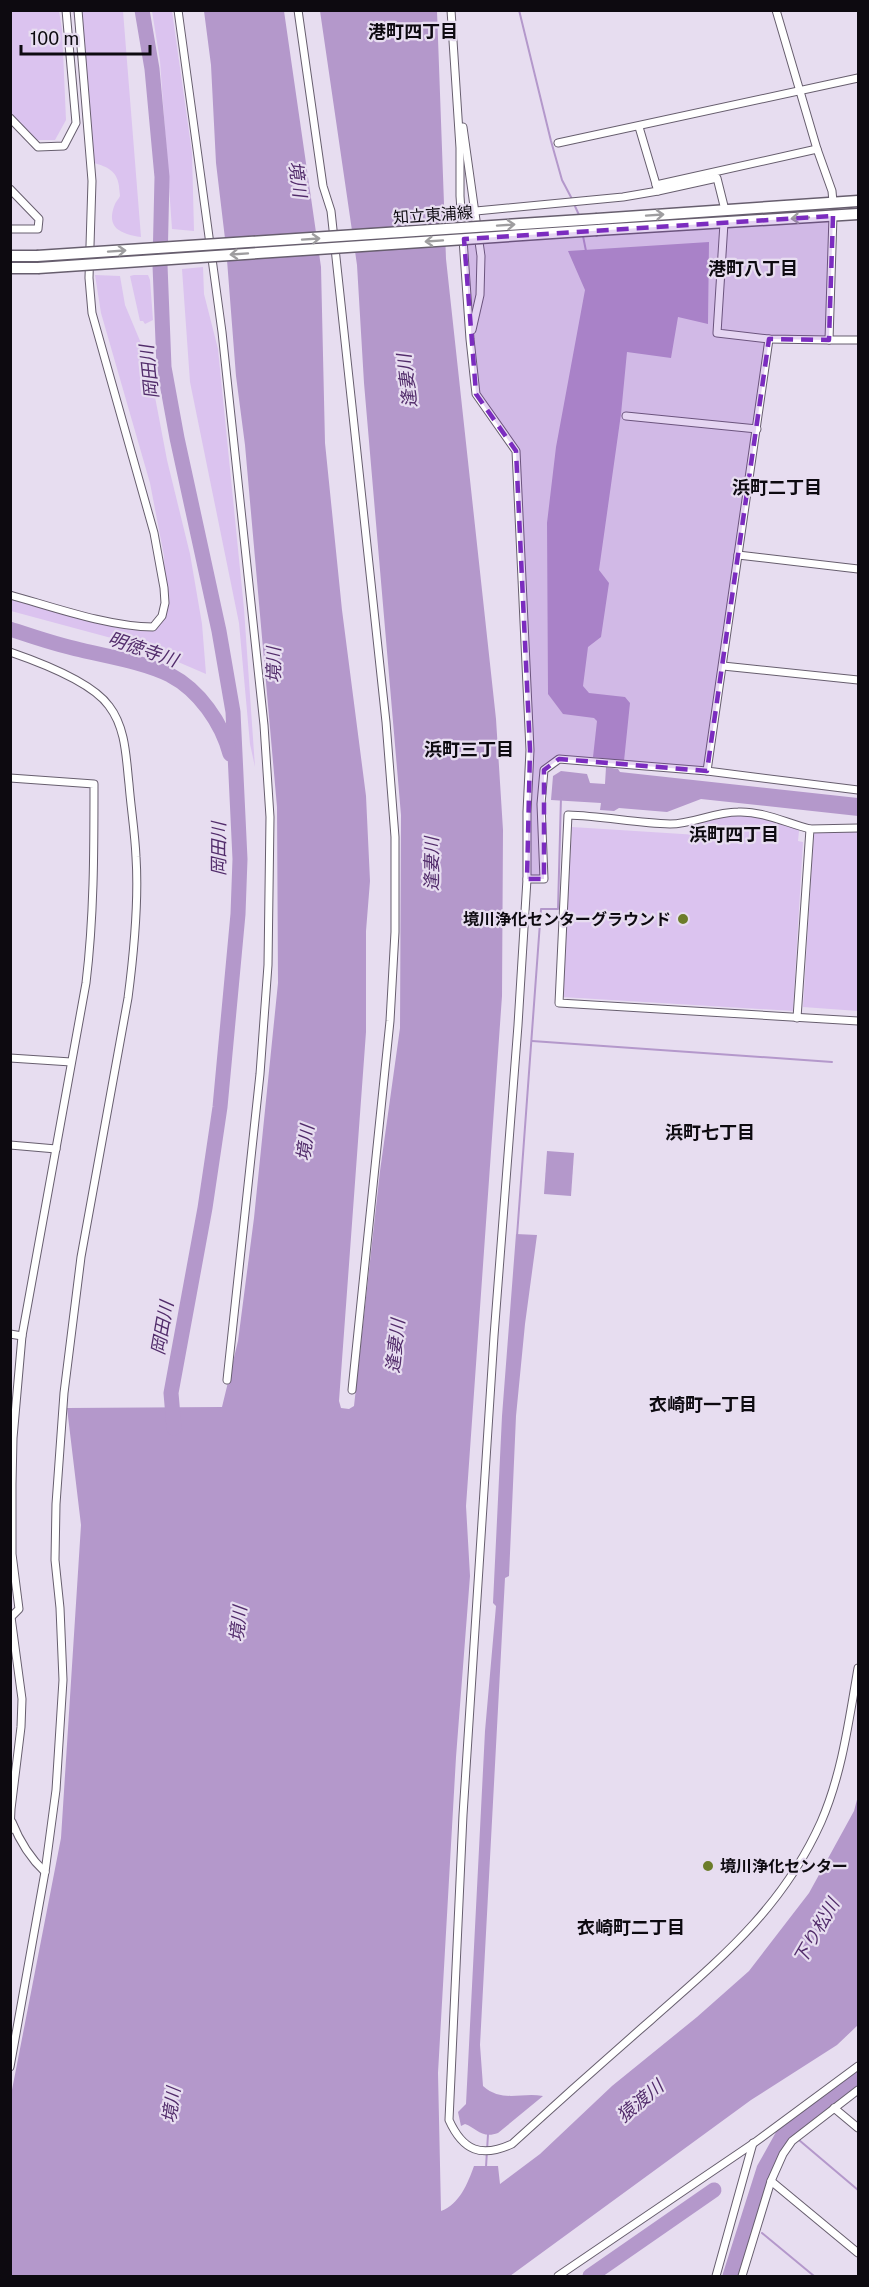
<svg xmlns="http://www.w3.org/2000/svg" width="869" height="2287" font-family="'Public Sans','Noto Sans JP',sans-serif">
<rect width="100%" height="100%" fill="#e7ddf0"/>
<!-- green -->
<g fill="#dbc3ef">
<polygon points="11,10 59,11 62,29 66,120 55,140 30,140 11,116"/>
<path d="M 73,11 L 123,11 L 141,237 C 121,234 105,228 115,204 C 116,201 119,199 120,196 C 120,194 119,188 119,186 C 117,171 108,167 94,163 Z"/>
<polygon points="152,11 172,11 192,153 194,231 172,229 160,61"/>
<polygon points="203,267 204,294 218,349 244,609 255,767 250,744 239,623 190,382 182,269"/>
<polygon points="95,275 120,276 125,305 148,360 167,460 190,554 202,624 206,674 141,646 11,611 10,596 110,621 152,627 162,616 165,603 164,556 150,483 101,313"/>
<polygon points="134,275 148,275 150,280 153,320 145,324 143,321 140,321 130,276"/>
<polygon points="739,812 796,826 799,831 798,841 803,842 793,1011 562,997 572,827 698,835 695,829 696,820"/>
<polygon points="858,828 858,1011 803,1007 814,829"/>
</g>
<!-- water -->
<g fill="#b498cb">
<path d="M 204,11 L 284,11 L 321,267 L 325,443 L 342,610 L 366,796 L 370,881 L 366,931 L 366,1032 L 339,1401 L 341,1408 L 349,1409 L 354,1406 L 380,1171 L 400,1028 L 401,815 L 364,383 L 357,265 L 320,11 L 437,11 L 446,259 L 496,719 L 503,830 L 502,996 L 466,1506 L 470,1576 L 456,1757 L 438,2073 L 441,2211 C 459,2205 468,2183 474,2166 L 498,2166 L 500,2184 L 540,2154 L 612,2086 L 697,2017 L 749,1971 L 809,1893 L 854,1811 L 858,1796 L 858,2025 L 837,2045 L 751,2100 L 510,2276 L 11,2276 L 11,2095 L 61,1838 L 81,1525 L 67,1408 L 222,1407 L 238,1341 L 254,1218 L 278,983 L 277,807 L 245,445 L 236,376 L 226,247 L 216,163 L 211,65 Z"/>
<polygon points="709,242 708,324 678,317 671,358 627,352 621,414 599,570 609,583 601,637 588,647 583,686 589,693 625,697 630,703 624,761 593,757 597,721 594,718 563,714 548,694 547,523 556,447 585,290 568,251"/>
<polygon points="606,767 618,769 620,772 858,798 858,816 701,799 667,812 619,808 614,811 600,810 601,803 551,800 553,776 561,771 587,774 590,783 605,784"/>
<polygon points="547,1151 574,1153 571,1196 544,1194"/>
<path d="M 516,1234 L 537,1235 L 525,1324 L 516,1416 L 509,1576 L 505,1578 L 480,2045 L 483,2086 C 502,2103 521,2092 543,2096 L 498,2133 C 482,2139 476,2128 465,2124 L 461,2126 L 458,2112 L 466,2104 L 485,1731 L 496,1606 L 493,1603 L 502,1416 Z"/>
</g>
<g fill="none" stroke-linecap="round" stroke-linejoin="round">
<!-- stream -->
<g stroke="#b498cb" stroke-width="2">
<polyline points="519,10 551,141 562,180 572,199"/>
<polyline points="574,204 579,215"/>
<polyline points="583,236 586,251"/>
<polyline points="532,1041 832,1062"/>
<polyline points="517,1236 541,909 558,909 561,797"/>
<polyline points="788,2130 795,2136"/>
<polyline points="799,2140 858,2190"/>
<polyline points="486,2167 488,2134"/>
<polyline points="747,2221 750,2223"/>
<polyline points="762,2233 814,2276"/>
</g>
<!-- river -->
<g stroke="#b498cb" stroke-width="15">
<polyline points="142,10 152,69 162,177 160,265 164,367 177,438 219,631 233,712 240,859 238,914 220,1107 205,1208 171,1393 174,1428"/>
<path d="M 10,629 C 34,637 57,645 81,650 C 110,657 143,662 170,675 C 199,690 222,723 230,754"/>
<polyline points="590,2276 714,2190"/>
<polyline points="730,2276 764,2169 783,2135 858,2079"/>
</g>
<!-- minor casing -->
<g stroke="#675e6e" stroke-width="9">
<g id="minor">
<polyline points="178,10 222,332 264,725 270,817 268,965 260,1074 227,1380"/>
<polyline points="298,10 323,186 331,211 386,722 395,837 395,932 390,1021 352,1390"/>
<path d="M 451,10 L 460,148 L 460,196 L 470,339 L 476,394 L 516,451 L 530,750 L 527,812 L 527,879 L 518,1025 L 494,1336 L 463,1815 L 449,2120 C 463,2151 481,2158 512,2144 C 558,2102 604,2061 651,2020 C 720,1959 782,1909 821,1822 C 842,1774 849,1720 858,1668"/>
<polyline points="776,10 817,149 832,191 833,202"/>
<polyline points="10,118 38,147 64,146 76,123 66,10"/>
<polyline points="463,127 481,256 480,295 472,330"/>
<polyline points="639,127 658,191 717,178 725,210"/>
<polyline points="558,143 858,78"/>
<polyline points="656,185 817,149"/>
<polyline points="10,189 39,219 38,229 10,229"/>
<polyline points="476,211 623,197 658,191"/>
<polyline points="833,216 829,340 858,340"/>
<polyline points="724,223 717,333 769,339 829,340"/>
<polyline points="769,339 707,771 858,790"/>
<polyline points="626,416 757,429"/>
<polyline points="738,555 858,569"/>
<path d="M 10,595 C 53,607 109,627 153,627 L 162,616 L 165,603 L 164,588 L 154,533 L 92,313 L 89,278 L 92,181 L 78,10"/>
<path d="M 10,652 C 39,662 92,682 109,706 C 126,728 126,758 129,784 C 131,809 135,833 136,857 C 139,903 134,952 128,998 L 81,1257 L 64,1393 L 56,1504 L 55,1560 L 60,1608 L 63,1680 L 56,1790 L 45,1872 L 10,2067"/>
<polyline points="723,666 858,680"/>
<path d="M 10,778 L 94,784 C 94,851 94,917 86,983 L 22,1336 L 13,1438 L 12,1484 L 12,1554 L 19,1609 L 11,1617"/>
<path d="M 810,829 C 786,823 763,811 738,812 C 714,812 693,824 670,824 C 636,823 602,816 568,815 L 559,1003 L 858,1021"/>
<polyline points="527,879 544,879 541,804 544,770 559,759 707,771"/>
<polyline points="797,1018 810,829 858,828"/>
<polyline points="10,1058 71,1062"/>
<polyline points="10,1145 56,1149"/>
<polyline points="10,1334 22,1336"/>
<path d="M 12,1822 C 20,1842 29,1857 45,1872"/>
<polyline points="10,1830 11,1809 21,1727 22,1699 11,1617"/>
<polyline points="834,2108 858,2128"/>
<polyline points="771,2181 858,2253"/>
<polyline points="558,2276 754,2143 858,2066"/>
<polyline points="716,2276 753,2143"/>
<polyline points="742,2276 771,2181 783,2154 792,2141 858,2090"/>
</g>
</g>
<!-- primary casing -->
<g stroke="#675e6e" stroke-width="13">
<g id="primary">
<polyline points="597,219 858,201"/>
<polyline points="597,230 858,214"/>
<polyline points="10,256 37,256"/>
<polyline points="10,268 38,268"/>
</g>
</g>
<!-- minor -->
<use href="#minor" stroke="#fff" stroke-width="7"/>
<!-- primary -->
<use href="#primary" stroke="#fff" stroke-width="10"/>
<!-- primary-bridge casing -->
<g stroke="#675e6e" stroke-width="13" stroke-linecap="butt">
<g id="primary-bridge">
<polyline points="37,256 597,219"/>
<polyline points="38,268 597,230"/>
</g>
</g>
<!-- primary-bridge -->
<use href="#primary-bridge" stroke="#fff" stroke-width="10"/>
</g>
<!-- one-way arrows -->
<defs><path id="oneway-shaft" d="M-6 0H5M1.5-3L5.5 0L1.5 3" fill="none" stroke-width="1.6" stroke-linecap="round" stroke-linejoin="round" transform="scale(1.5)"/></defs>
<g stroke="#9e9d9f">
<use href="#oneway-shaft" transform="translate(655 215) rotate(-4)"/>
<use href="#oneway-shaft" transform="translate(800 218) rotate(176)"/>
<use href="#oneway-shaft" transform="translate(506 225) rotate(-4)"/>
<use href="#oneway-shaft" transform="translate(311 239) rotate(-4)"/>
<use href="#oneway-shaft" transform="translate(434 241) rotate(176)"/>
<use href="#oneway-shaft" transform="translate(117 251) rotate(-4)"/>
<use href="#oneway-shaft" transform="translate(239 254) rotate(176)"/>
</g>
<!-- marked area -->
<path fill="#7b2cbf" fill-opacity="0.2" stroke="#7b2cbf" stroke-width="4.5" stroke-dasharray="12 8" stroke-linejoin="round" d="M 833,216 L 829,340 L 769,339 L 707,771 L 559,759 L 544,770 L 544,879 L 527,879 L 530,750 L 516,451 L 476,394 L 464,239 Z"/>
<!-- markers -->
<g fill="#6c7c2a" stroke="#e7ddf0" stroke-width="2">
<circle cx="683" cy="919" r="6"/>
<circle cx="708" cy="1866" r="6"/>
</g>
<g text-anchor="middle" dominant-baseline="central" stroke-width="4.5" stroke-linejoin="round" paint-order="stroke">
<!-- street labels -->
<g font-size="16" fill="#0d0a10" stroke="#e7ddf0">
<text transform="translate(433 215) rotate(-4)">知立東浦線</text>
</g>
<!-- poi labels -->
<g font-size="16" font-weight="bold" fill="#0d0a10" stroke="#e7ddf0" text-anchor="end">
<text x="671" y="919">境川浄化センターグラウンド</text>
<text x="720" y="1866" text-anchor="start">境川浄化センター</text>
</g>
<!-- neighbourhood labels -->
<g font-size="18" font-weight="bold" fill="#0d0a10" stroke="#e7ddf0">
<text x="413" y="31">港町四丁目</text>
<text x="753" y="268">港町八丁目</text>
<text x="777" y="487">浜町二丁目</text>
<text x="469" y="749">浜町三丁目</text>
<text x="734" y="834">浜町四丁目</text>
<text x="710" y="1132">浜町七丁目</text>
<text x="703" y="1404">衣崎町一丁目</text>
<text x="631" y="1927">衣崎町二丁目</text>
</g>
<!-- water labels -->
<g font-size="18" font-style="italic" fill="#522c6b" stroke="#e7ddf0">
<text transform="translate(298 179) rotate(82)">境川</text>
<text transform="translate(149 372) rotate(-96)">岡田川</text>
<text transform="translate(407 381) rotate(-97)">逢妻川</text>
<text transform="translate(143 649) rotate(19)">明徳寺川</text>
<text transform="translate(273 665) rotate(-90)">境川</text>
<text transform="translate(218 849) rotate(-90)">岡田川</text>
<text transform="translate(431 864) rotate(-90)">逢妻川</text>
<text transform="translate(305 1143) rotate(-83)">境川</text>
<text transform="translate(162 1328) rotate(-80)">岡田川</text>
<text transform="translate(395 1346) rotate(-84)">逢妻川</text>
<text transform="translate(238 1624) rotate(-84)">境川</text>
<text transform="translate(816 1931) rotate(-60)">下り松川</text>
<text transform="translate(640 2101) rotate(-40)">猿渡川</text>
<text transform="translate(171 2105) rotate(-82)">境川</text>
</g>
</g>
<!-- border -->
<rect width="869" height="2287" fill="none" stroke="#0d0a10" stroke-width="24"/>
<!-- scale -->
<path d="M21 45v9h129v-9" fill="none" stroke="#0d0a10" stroke-width="3"/>
<text x="30" y="45" font-size="18" fill="#0d0a10" stroke="#e7ddf0" stroke-width="4.5" paint-order="stroke">100 m</text>
</svg>
